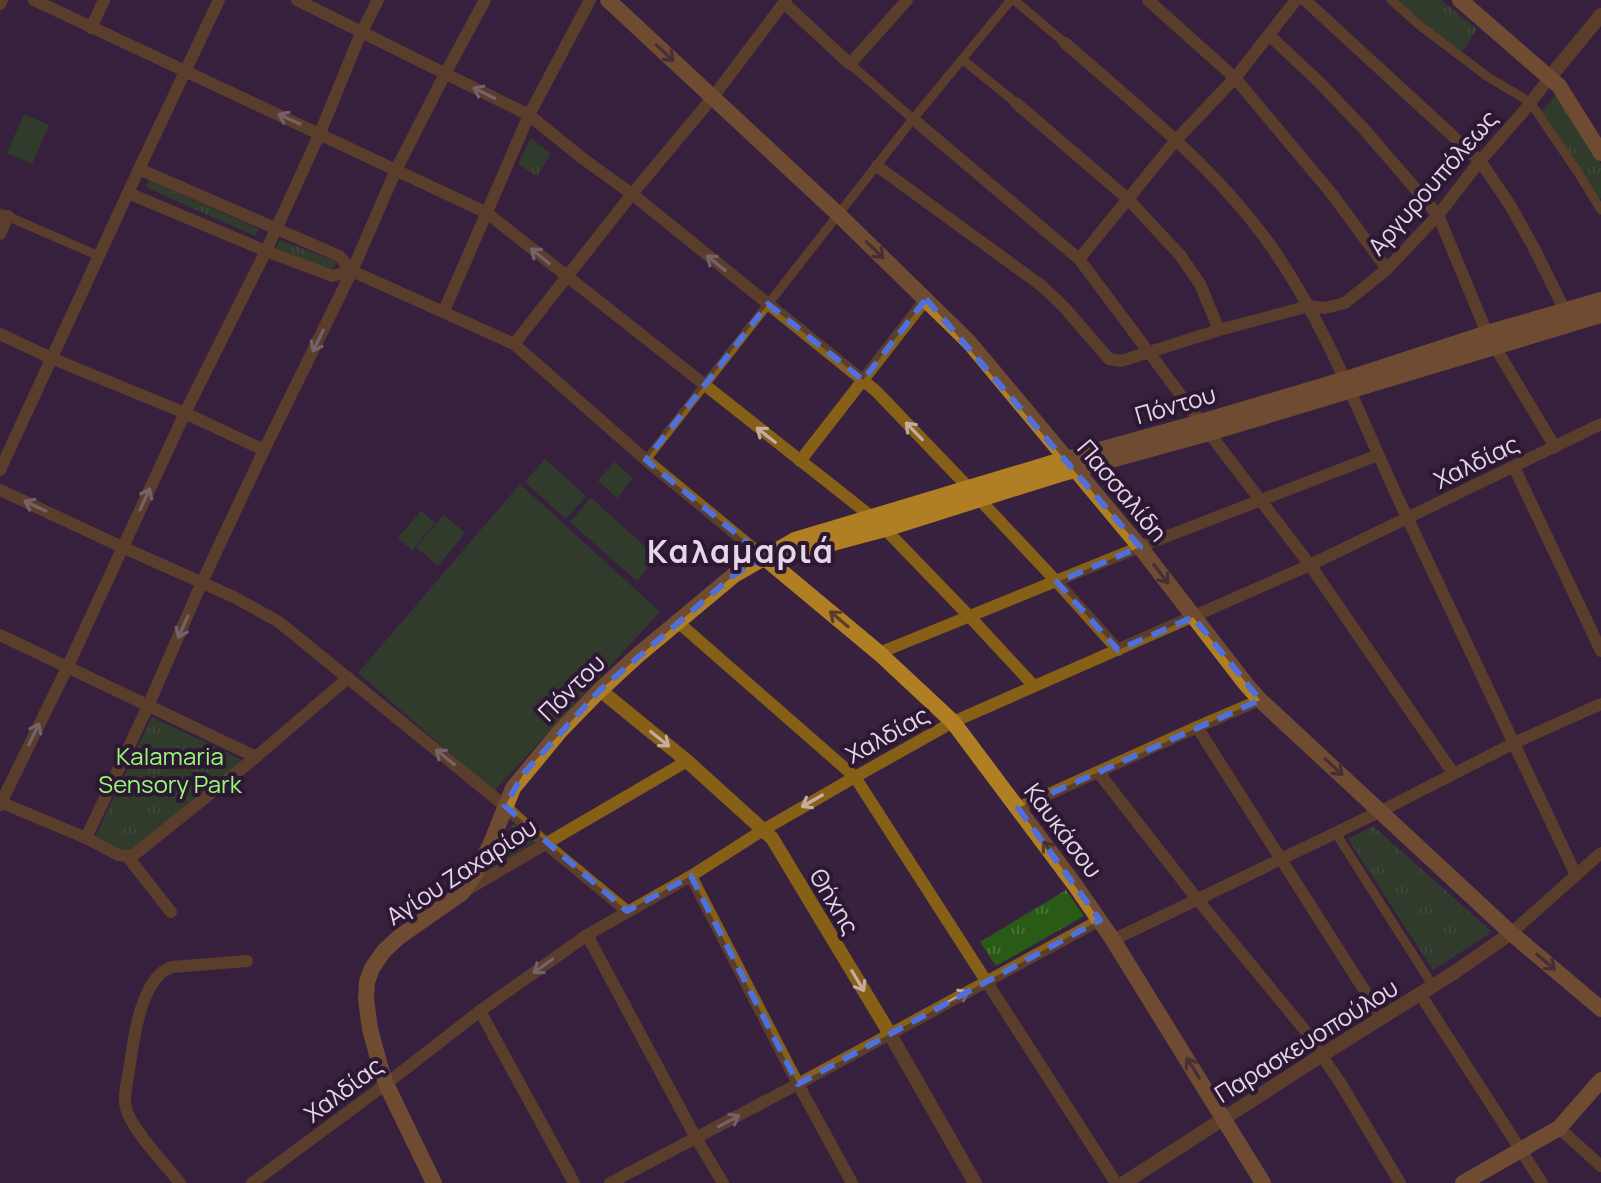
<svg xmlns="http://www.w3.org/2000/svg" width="1601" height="1183" font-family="Manrope,sans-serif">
<defs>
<pattern id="grass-tufts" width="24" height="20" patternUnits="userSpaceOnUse" patternTransform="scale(2)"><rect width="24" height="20" fill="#2a5b16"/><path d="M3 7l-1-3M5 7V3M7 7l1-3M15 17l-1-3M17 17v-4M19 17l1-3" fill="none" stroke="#497238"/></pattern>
</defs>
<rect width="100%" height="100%" fill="#37213e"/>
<!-- grass -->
<g fill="url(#grass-tufts)">
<polygon points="1396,0 1441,0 1477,29 1461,54"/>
<polygon points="1556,95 1601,164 1601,198 1594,203 1536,117"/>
<polygon points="531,138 551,154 537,176 518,164"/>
<polygon points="149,180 259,229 255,236 150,189 146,186"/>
<polygon points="280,240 335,261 336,264 331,271 275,249"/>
<polygon points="421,511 435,523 412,550 398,538"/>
<polygon points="152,717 244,761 134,851 126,852 94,839"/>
<polygon points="513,823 536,841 489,871 488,870"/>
<polygon points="1373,826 1491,931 1489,934 1433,970 1348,839"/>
<polygon points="1066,890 1084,916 996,966 980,942"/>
</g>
<!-- pitch -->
<g fill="#2a5b16">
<polygon points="24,114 49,125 32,164 7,153"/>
<polygon points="545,459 586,496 566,519 525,482"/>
<polygon points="614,462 633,478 617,498 598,481"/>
<polygon points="520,484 660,612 494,791 358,673"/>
<polygon points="591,498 657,557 637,581 570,522"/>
<polygon points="444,515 465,533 438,566 416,547"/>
</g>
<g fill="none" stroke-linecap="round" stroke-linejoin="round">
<!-- pedestrian -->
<g stroke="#866016" stroke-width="9">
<polyline points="1014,0 1065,43"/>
<polyline points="1391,0 1419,25 1488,77 1530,102 1577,171 1601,210"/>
<polyline points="962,59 1016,103"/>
<polyline points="850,64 913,119"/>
<polyline points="0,213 92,253"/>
<polyline points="646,460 913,119 1011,0"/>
<polyline points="1335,832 1433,986"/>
</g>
<!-- minor -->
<g stroke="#866016" stroke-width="12">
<polyline points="34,0 487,213 872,517"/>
<polyline points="297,0 529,115 582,158 632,194 876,391 968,487"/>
<polyline points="1148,0 1235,78 1332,194 1387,269"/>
<polyline points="1305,0 1480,161 1510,205 1535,250 1565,311"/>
<polyline points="784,3 850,64 907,0"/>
<polyline points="0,4 2,0"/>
<polyline points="91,28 104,0"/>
<polyline points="1269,35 1318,81 1363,128 1438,215 1487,333"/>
<path d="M 1065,43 C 1139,108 1219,170 1275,252 C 1327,328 1359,414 1397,496 C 1456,623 1516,749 1576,875"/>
<polyline points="1016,103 1128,199 1180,255 1200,284 1219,330"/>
<polyline points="913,119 1079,259 1201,422"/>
<polyline points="877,166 1042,286 1064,307 1109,359 1121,361 1219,330 1309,306 1325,308 1345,303 1387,269 1438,215 1480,161 1523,112 1550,77"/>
<polyline points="139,169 339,256 352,271 514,344 646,460 765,558"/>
<polyline points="128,193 266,251 332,276 352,271"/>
<polyline points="0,234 8,216"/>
<polyline points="1079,259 1176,140 1235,78 1296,0"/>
<polyline points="444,311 529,115 590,0"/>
<polyline points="0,334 51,358 185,413 264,450"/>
<polyline points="514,344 632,194 713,97 786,0"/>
<polyline points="1495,347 1555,447"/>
<polyline points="1209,433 1310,565 1453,773"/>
<polyline points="800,461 926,299"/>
<polyline points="1514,467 1601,651"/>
<polyline points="0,470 139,169 219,0"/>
<polyline points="0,490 122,547 234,597 279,622 505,806 546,844 627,911"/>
<polyline points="979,499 1057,582 1118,650"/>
<polyline points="885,529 970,617 1034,686"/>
<polyline points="679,623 855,777 1116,1183"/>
<polyline points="0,635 256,757"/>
<polyline points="879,653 1147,544 1378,455"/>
<polyline points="1197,727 1382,1018"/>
<polyline points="1098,772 1197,899 1303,1028 1341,1084 1400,1183"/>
<polyline points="0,802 86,838 118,855 127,856 171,912"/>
<polyline points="0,805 67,668 185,413 266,251 320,133 361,33 378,0"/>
<polyline points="1018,808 1197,727 1260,700"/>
<polyline points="86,838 148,706 202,582 264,450 352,271 396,170 445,74 485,0"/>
<polyline points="127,856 135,854 256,757 348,678"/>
<polyline points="691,876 798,1084 852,1183"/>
<polyline points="465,891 687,761"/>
<polyline points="1511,933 1601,853"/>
<polyline points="587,935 696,1138 723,1183"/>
<polyline points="1113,940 1381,811 1514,743 1601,704"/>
<polyline points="1420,994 1542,1183"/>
<polyline points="480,1011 574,1183"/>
<polyline points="1559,1128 1601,1166"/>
<path d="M 180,1183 C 166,1165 131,1129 126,1108 C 123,1096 127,1083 129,1071 C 133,1043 140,977 172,967 L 247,961"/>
<polyline points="252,1183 386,1084 480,1011 587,935 691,876 763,830 855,777 953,722 1310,565 1601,424"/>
<polyline points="610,1183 798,1084 1100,920"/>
</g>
<!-- tertiary -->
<g stroke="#866016" stroke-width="14">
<polyline points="1550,77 1601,15"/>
<polyline points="600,690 687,761 772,838 890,1034 975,1183"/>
<polyline points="1124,1183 1322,1055 1455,972 1511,933"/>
</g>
<!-- secondary -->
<g stroke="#b17f23" stroke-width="16">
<polyline points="608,0 838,214 969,342 1140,547 1245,683 1260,700 1511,933 1601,1009"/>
<polyline points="1460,0 1559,86 1601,153"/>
<polyline points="774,556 799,552 885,529 1060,474 1209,433 1601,315"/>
<polyline points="765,558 879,653 953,722 1075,885 1113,940 1263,1183"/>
<polyline points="434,1183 386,1084 380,1066 370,1029 366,999 367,982 372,968 384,951 399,937 462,893 477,871 491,843 513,788 561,730 600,690 638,655 734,575 795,540 1052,463 1201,422 1346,379 1487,333 1601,300"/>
<polyline points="1463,1183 1559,1128 1601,1080"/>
</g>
</g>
<!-- one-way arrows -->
<defs><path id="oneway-shaft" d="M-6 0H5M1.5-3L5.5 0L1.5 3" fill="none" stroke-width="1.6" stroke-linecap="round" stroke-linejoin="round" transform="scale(2)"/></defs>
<g stroke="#5b3c2d">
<use href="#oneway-shaft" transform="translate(665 53) rotate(43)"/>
<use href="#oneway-shaft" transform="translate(875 250) rotate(44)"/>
<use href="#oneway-shaft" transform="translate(1161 574) rotate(53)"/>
<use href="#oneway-shaft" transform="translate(839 619) rotate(-140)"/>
<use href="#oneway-shaft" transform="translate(1334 767) rotate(43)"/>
<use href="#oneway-shaft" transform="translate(1050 851) rotate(-127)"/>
<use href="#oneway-shaft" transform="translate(1546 962) rotate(40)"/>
<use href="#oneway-shaft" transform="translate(1193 1068) rotate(-122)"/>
</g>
<g stroke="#c4ada0">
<use href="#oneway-shaft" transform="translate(484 93) rotate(-154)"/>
<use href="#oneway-shaft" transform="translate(289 119) rotate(-155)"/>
<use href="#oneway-shaft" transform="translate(540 256) rotate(-141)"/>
<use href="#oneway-shaft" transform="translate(716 263) rotate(-141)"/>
<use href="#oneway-shaft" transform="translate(318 341) rotate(116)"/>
<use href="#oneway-shaft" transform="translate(914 431) rotate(-134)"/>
<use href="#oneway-shaft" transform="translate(766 435) rotate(-142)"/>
<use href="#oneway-shaft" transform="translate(145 499) rotate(-65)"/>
<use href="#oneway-shaft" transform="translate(35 506) rotate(-155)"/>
<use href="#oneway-shaft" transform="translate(183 627) rotate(114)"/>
<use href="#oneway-shaft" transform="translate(34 734) rotate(-64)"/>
<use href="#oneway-shaft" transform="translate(660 739) rotate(39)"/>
<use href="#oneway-shaft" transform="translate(445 757) rotate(-141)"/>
<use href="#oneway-shaft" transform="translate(812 801) rotate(150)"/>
<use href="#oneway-shaft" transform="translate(543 966) rotate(144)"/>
<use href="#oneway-shaft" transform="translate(858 981) rotate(59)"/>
<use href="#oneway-shaft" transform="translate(958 997) rotate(-28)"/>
<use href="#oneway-shaft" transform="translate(729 1121) rotate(-28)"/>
</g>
<!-- marked area -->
<path d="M0 0H1601V1183H0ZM 926,299 L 1140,547 L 1057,582 L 1118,650 L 1193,617 L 1260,700 L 1018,808 L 1100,920 L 798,1084 L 691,876 L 627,911 L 505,806 L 524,773 L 600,690 L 734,575 L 765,557 L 646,460 L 768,304 L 863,380 Z" fill="#37213e" fill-opacity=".55" fill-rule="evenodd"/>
<path fill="none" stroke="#4f70dc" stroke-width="6" stroke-dasharray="16 10" stroke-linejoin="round" d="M 926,299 L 1140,547 L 1057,582 L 1118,650 L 1193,617 L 1260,700 L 1018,808 L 1100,920 L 798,1084 L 691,876 L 627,911 L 505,806 L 524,773 L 600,690 L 734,575 L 765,557 L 646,460 L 768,304 L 863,380 Z"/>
<g text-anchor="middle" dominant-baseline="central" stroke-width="8" stroke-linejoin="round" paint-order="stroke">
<!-- street labels -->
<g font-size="24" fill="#e5d7ea" stroke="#2d1833">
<text transform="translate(1432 182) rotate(-49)">Αργυρουπόλεως</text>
<text transform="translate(1175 404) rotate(-16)">Πόντου</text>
<text transform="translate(1476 461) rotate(-26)">Χαλδίας</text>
<text transform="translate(1123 490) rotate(50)">Πασσαλίδη</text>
<text transform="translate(571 687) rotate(-45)">Πόντου</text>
<text transform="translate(887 734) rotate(-29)">Χαλδίας</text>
<text transform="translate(1064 830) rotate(53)">Καυκάσου</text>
<text transform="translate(461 871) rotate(-33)">Αγίου Ζαχαρίου</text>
<text transform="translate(835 901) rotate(59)">Θήχης</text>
<text transform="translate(1306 1040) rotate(-32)">Παρασκευοπούλου</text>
<text transform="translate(343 1089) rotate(-37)">Χαλδίας</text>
</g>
<!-- park labels -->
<g font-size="24" fill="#99f977" stroke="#2d1833">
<text x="170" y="755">Kalamaria<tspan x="170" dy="28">Sensory Park</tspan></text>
</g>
<!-- district labels -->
<g font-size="32" font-weight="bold" letter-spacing="2" fill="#e5d7ea" stroke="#2d1833">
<text x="741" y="551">Καλαμαριά</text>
</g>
</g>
</svg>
